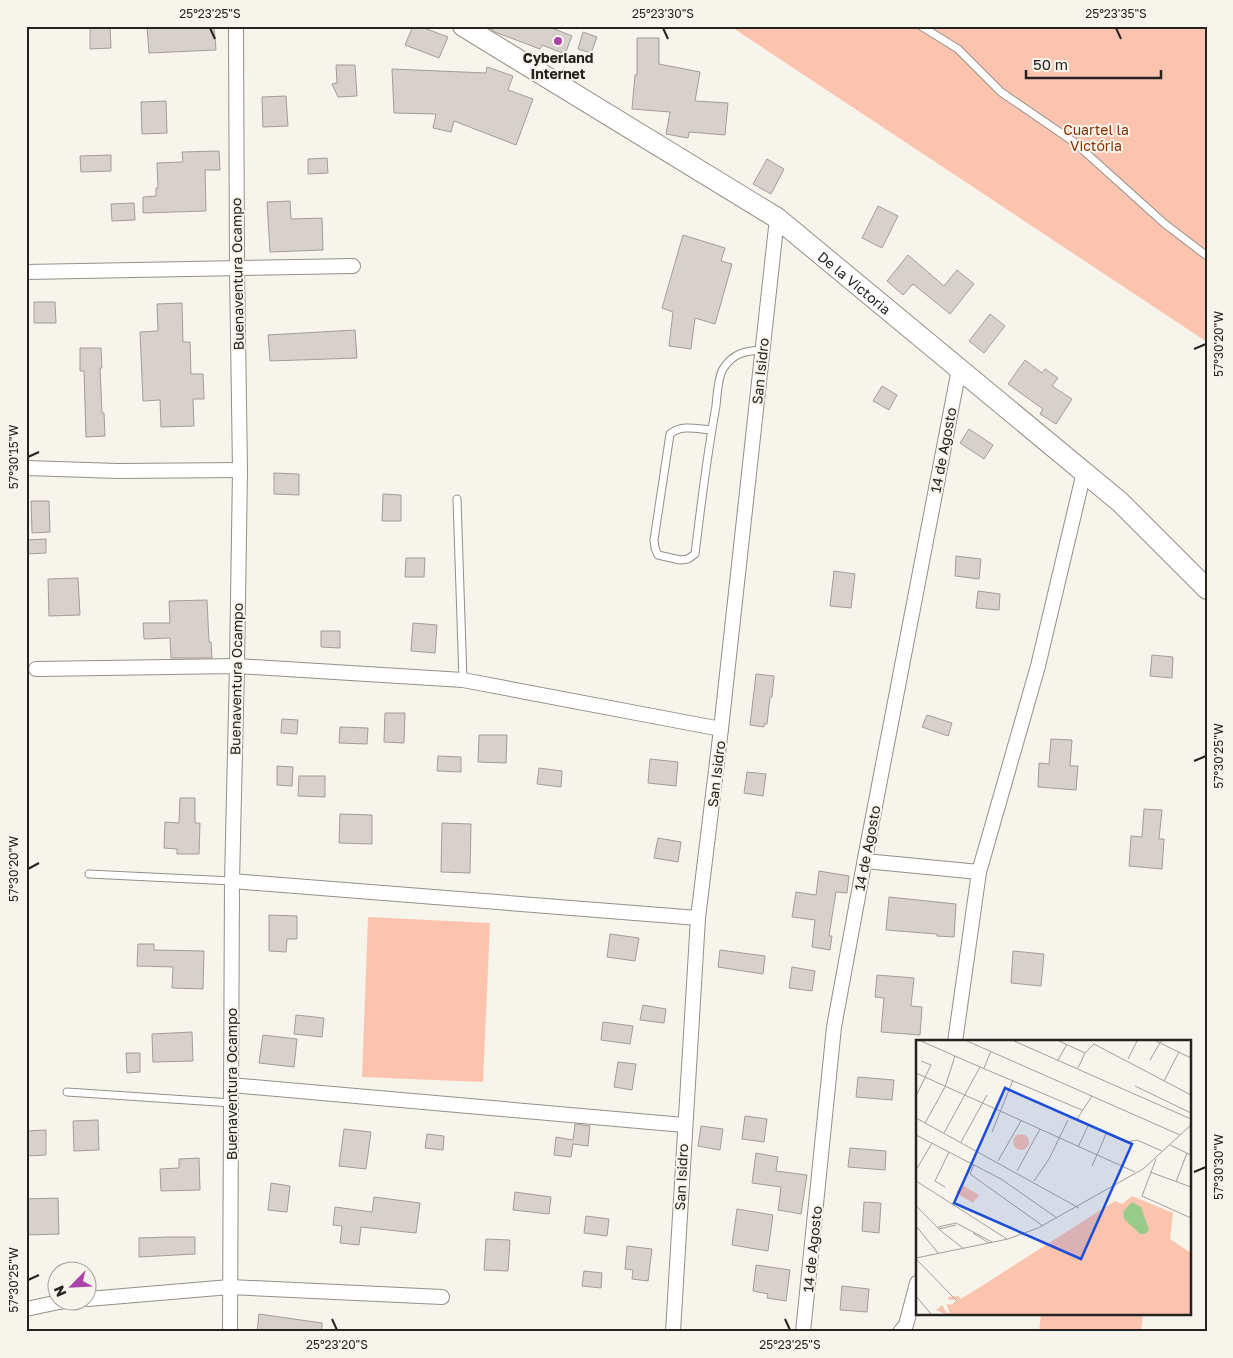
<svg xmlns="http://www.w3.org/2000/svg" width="1233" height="1358" font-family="'Golos Text',sans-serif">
<rect width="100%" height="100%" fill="#f7f4eb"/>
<!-- green -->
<g fill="#fcc4af">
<polygon points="730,26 1207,26 1207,342"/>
<polygon points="368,917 490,923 483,1082 362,1077"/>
<polygon points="1041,1314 1143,1314 1141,1332 1039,1332"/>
</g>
<!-- building -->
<g fill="#d8d1cb" stroke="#a49d97">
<polygon points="90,26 110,26 111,48 90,49"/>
<polygon points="147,26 214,26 216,50 149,53"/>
<polygon points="413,26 419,26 448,37 439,58 405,45"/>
<polygon points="486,26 547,26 572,36 565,54 542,45 540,49 495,32"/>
<polygon points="583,32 597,37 591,53 578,49"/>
<polygon points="637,38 659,38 659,64 700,72 695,101 728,103 725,135 689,132 688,138 666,134 670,112 632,109 635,75 637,75"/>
<polygon points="336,65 355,65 357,96 338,97 332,84 337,83"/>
<polygon points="487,67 513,76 508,90 533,99 516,145 454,121 451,132 433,128 436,114 394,113 392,69 486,73"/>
<polygon points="286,96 288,126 263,127 262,97"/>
<polygon points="166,101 167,133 142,134 141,102"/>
<polygon points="219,151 220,170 205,170 206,211 143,213 143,197 156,196 156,188 158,188 157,163 183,162 182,152"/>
<polygon points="111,155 111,171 81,172 80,156"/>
<polygon points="327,158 328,173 308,174 308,159"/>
<polygon points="767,159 784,169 771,194 753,184"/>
<polygon points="290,201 291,219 322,218 323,250 270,252 267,202"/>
<polygon points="134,203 135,220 112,221 111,204"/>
<polygon points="878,206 898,216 882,248 862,238"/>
<polygon points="683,235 725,248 721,261 732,264 715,324 695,318 691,349 669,346 673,312 662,308"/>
<polygon points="908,255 944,286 957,270 974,284 950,314 913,284 903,295 887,281"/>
<polygon points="34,302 55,302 56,323 34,323"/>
<polygon points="182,303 183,342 190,342 191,374 203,374 204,399 193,399 194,426 161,427 160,400 143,401 140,332 158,331 157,304"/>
<polygon points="990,314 1005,326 984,353 969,341"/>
<polygon points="355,330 357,358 270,361 268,335"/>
<polygon points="80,348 101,348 102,368 100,368 102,413 104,413 105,436 86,437 84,371 80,371"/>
<polygon points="1025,360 1042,373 1045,369 1058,378 1052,386 1072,399 1056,424 1040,414 1043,409 1008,384"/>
<polygon points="882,386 897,395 889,410 873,401"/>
<polygon points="969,429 993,445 984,459 960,443"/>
<polygon points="274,473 299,474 299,495 274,494"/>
<polygon points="383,494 401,495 401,521 382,521"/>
<polygon points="31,501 49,501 50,532 32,533"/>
<polygon points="46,539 46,553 26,554 26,540"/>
<polygon points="956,556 981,559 979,579 955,576"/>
<polygon points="406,558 425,558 424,577 405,577"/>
<polygon points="834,571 855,574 851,608 830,606"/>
<polygon points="78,578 80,615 49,616 48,579"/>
<polygon points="978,591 1000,594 999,610 976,608"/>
<polygon points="207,600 209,642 211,642 212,658 171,658 170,638 144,639 143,623 170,623 169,601"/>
<polygon points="413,623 437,625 435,653 411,651"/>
<polygon points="321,631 340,631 340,648 321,647"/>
<polygon points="1152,655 1173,657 1172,678 1150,676"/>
<polygon points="756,674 774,676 772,697 770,697 767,724 764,724 764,727 750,725"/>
<polygon points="385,713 405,713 404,743 384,742"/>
<polygon points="927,715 952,723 948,736 922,727"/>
<polygon points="282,719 298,720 297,734 281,733"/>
<polygon points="340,727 368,728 367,744 339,743"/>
<polygon points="479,735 507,735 506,763 478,762"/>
<polygon points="1051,739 1072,740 1070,766 1078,766 1076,790 1038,787 1039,763 1049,764"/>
<polygon points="438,756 461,757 461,772 437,771"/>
<polygon points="650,759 678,762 676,786 648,783"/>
<polygon points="277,766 293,767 292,786 277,785"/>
<polygon points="539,768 562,771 561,787 537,784"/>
<polygon points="747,772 766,774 763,796 744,793"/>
<polygon points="299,776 325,776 325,797 298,796"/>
<polygon points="180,798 195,798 195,823 200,823 199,854 177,854 177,849 164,848 165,822 179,823"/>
<polygon points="1144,809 1162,810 1159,839 1164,839 1162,869 1129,866 1131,836 1142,837"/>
<polygon points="340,814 372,815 372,844 339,843"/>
<polygon points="442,823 471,824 470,873 441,872"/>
<polygon points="658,838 681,842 678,862 654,858"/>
<polygon points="819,871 849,876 847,893 836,892 829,936 832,936 830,950 812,947 815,920 792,917 796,892 816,895"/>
<polygon points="889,897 956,904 954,937 937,936 937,934 886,930"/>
<polygon points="269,915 297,916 297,939 287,939 286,952 269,951"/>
<polygon points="610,934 639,938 635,961 607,957"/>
<polygon points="138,944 154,944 154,950 204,951 203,989 172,988 173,967 137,966"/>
<polygon points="720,950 765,956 763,974 718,967"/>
<polygon points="1013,951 1044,954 1041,986 1011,983"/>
<polygon points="792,967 815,971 812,991 789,988"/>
<polygon points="877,975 914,978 911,1006 922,1007 920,1035 881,1032 884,998 875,997"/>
<polygon points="643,1005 666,1009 664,1023 640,1020"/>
<polygon points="296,1015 324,1018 322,1037 294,1034"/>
<polygon points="603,1022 633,1026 630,1044 601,1040"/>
<polygon points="192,1032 193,1061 153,1062 152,1034"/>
<polygon points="263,1035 297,1039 294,1067 259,1063"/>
<polygon points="126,1053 140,1053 140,1072 127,1073"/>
<polygon points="618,1062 636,1064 632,1090 614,1087"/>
<polygon points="858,1077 894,1080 892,1100 856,1097"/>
<polygon points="745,1116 767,1119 764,1142 742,1139"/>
<polygon points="98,1120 99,1150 74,1151 73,1121"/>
<polygon points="575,1124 590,1126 588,1146 573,1144 571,1157 554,1155 556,1137 573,1140"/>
<polygon points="701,1126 723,1129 720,1150 698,1146"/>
<polygon points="344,1129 371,1132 366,1169 339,1166"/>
<polygon points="46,1130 46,1155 26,1156 26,1131"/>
<polygon points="427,1134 444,1136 443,1150 425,1148"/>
<polygon points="850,1148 886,1151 885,1170 848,1167"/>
<polygon points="756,1153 778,1157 776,1171 807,1175 801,1214 778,1210 781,1187 752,1183"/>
<polygon points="199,1158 200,1190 161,1191 160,1169 179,1168 179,1159"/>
<polygon points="271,1183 290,1186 287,1212 268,1210"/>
<polygon points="515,1192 551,1197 549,1214 513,1210"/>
<polygon points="374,1197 420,1203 416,1233 361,1227 359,1245 340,1243 342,1226 333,1225 335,1207 372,1212"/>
<polygon points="58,1198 59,1234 26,1235 26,1199"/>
<polygon points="864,1202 881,1203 879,1233 862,1231"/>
<polygon points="737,1209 773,1215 768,1251 732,1245"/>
<polygon points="586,1216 609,1219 607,1236 584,1233"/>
<polygon points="168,1237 195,1237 195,1254 139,1257 139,1238"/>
<polygon points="486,1239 510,1240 508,1271 484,1270"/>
<polygon points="627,1246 652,1249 648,1281 632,1279 633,1270 625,1269"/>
<polygon points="756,1265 790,1270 786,1301 767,1298 768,1294 753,1291"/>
<polygon points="584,1271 602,1273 601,1288 582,1286"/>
<polygon points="842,1286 869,1289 867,1312 840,1310"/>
<polygon points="259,1314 322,1323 322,1332 257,1332"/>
</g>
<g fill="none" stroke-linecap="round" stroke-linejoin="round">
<!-- lane casing -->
<g stroke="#939088" stroke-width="9">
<g id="lane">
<polyline points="921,26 958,49 1001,92 1074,142 1165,224 1207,256"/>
<path d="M 711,430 C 697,429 682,424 670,434 L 654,540 L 655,548 L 658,555 L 680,560 L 688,559 L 695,554 C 701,504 707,455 716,406 C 717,396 718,377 723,369 C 733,353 745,351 762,350"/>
<polyline points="457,499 463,680"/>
<polyline points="89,874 232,881"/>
<polyline points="67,1092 232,1103"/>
</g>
</g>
<!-- street casing -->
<g stroke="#939088" stroke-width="16">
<g id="street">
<polyline points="26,272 353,266"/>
<polyline points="26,468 118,471 240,470"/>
<polyline points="36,669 237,666 463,680 721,729"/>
<polyline points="865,861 979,872"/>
<polyline points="232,881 698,918"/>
<polyline points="955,1042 979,872 1038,666 1084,472"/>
<polyline points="231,1085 684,1125"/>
<polyline points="88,1299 230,1287 442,1297"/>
<polyline points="26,1309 59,1302 72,1300"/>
<polyline points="230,1332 232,881 237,666 240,470 237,268 236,26"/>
<polyline points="673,1332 698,918 721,729 777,218"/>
<polyline points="803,1332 834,1027 866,853 959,369"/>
<polyline points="900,1332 906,1325 917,1283"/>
</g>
</g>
<!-- secondary casing -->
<g stroke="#939088" stroke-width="22">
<g id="secondary">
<path id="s1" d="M 463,26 L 777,218 L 1120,502 L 1207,589"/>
</g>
</g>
<!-- lane -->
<use href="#lane" stroke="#fff" stroke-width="7"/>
<!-- street -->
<use href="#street" stroke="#fff" stroke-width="14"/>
<!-- secondary -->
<use href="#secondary" stroke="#fff" stroke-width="20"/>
</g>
<!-- ticks -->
<path fill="none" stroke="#252320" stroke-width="2" d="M 210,28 L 215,39M 663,28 L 668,39M 1116,28 L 1121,39M 1194,349 L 1206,344M 28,457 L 39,452M 1194,761 L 1206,756M 28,869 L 39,863M 1194,1172 L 1206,1167M 28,1280 L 39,1275M 332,1319 L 337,1330M 785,1319 L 790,1330"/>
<!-- markers -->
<circle fill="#ac45a9" stroke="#f7f4eb" stroke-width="2" cx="558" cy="41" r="5"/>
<g text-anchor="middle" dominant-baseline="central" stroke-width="4" stroke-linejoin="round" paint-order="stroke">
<!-- poi labels -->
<g font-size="14" font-weight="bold" fill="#252320" stroke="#f7f4eb">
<text x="558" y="57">Cyberland<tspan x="558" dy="16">Internet</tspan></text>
</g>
<!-- park labels -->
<g font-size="14" fill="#8d3000" stroke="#f7f4eb">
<text x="1096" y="129">Cuartel la<tspan x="1096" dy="16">Victória</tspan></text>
</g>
<!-- street labels -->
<g font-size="14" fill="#252320" stroke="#f7f4eb">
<text transform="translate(237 274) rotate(-91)">Buenaventura Ocampo</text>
<text stroke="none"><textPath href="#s1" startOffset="469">De la Victoria</textPath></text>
<text transform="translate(760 371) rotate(-84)">San Isidro</text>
<text transform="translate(943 450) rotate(-79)">14 de Agosto</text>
<text transform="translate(236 679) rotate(-89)">Buenaventura Ocampo</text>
<text transform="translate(716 774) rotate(-83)">San Isidro</text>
<text transform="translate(867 848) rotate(-79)">14 de Agosto</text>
<text transform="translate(231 1084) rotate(-90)">Buenaventura Ocampo</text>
<text transform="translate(681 1177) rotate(-87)">San Isidro</text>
<text transform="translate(812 1249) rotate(-84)">14 de Agosto</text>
</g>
</g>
<!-- overview -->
<g transform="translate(916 1040)">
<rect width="275" height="275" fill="#f7f4eb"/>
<path d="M97 102a8 8 0 1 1 16 0a8 8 0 1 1-16 0ZM 45,144 L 63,155 L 57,163 L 40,153 ZM 216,156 L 257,173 L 254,199 L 275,213 L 275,274 L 29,274 L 20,270 L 26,265 L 31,273 L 34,273 L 30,264 L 35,265 L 42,259 L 33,260 L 32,257 L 43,256 L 44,259 L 50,256 L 199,161 L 206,164 Z" fill="#fcc4af"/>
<path d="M 216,162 L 225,167 L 233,190 L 229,194 L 224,194 L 208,179 L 207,172 Z" fill="#98cb89"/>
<path fill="none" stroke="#a3a09a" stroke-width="1" d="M 5,1 L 39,16 L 29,47 L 9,83M 51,1 L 264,95M 98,1 L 275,79M 143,1 L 169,13M 240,1 L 275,18M 39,16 L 64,27M 212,19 L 221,1M 142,20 L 151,4M 234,20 L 245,1M 68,28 L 75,11M 162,28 L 169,13 L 178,4 L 275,55M 0,33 L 219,132M 248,41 L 263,12M 219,46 L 275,73M 0,56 L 15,25 L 5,21M 176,56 L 161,79 L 210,102 L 221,100 L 246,111M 0,78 L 163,168M 76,92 L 97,40M 28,93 L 64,27 L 166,70M 0,95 L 85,139 L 141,178M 45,102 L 71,55M 254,105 L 275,115M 162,107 L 172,86M 240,119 L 226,156 L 275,178M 82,121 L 105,81M 58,124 L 54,134 L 127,186M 176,126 L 190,94M 0,130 L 16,103M 101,131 L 124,89M 234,132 L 275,147M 0,141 L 91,199M 118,141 L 133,119 L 152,80M 260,142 L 271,113M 29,147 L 19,141 L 33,112M 0,166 L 25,191 L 48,209M 0,186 L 22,213M 22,187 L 40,183 L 76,202M 23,189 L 40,185M 57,193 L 73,203M 0,218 L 92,199 L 122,188 L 227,129 L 275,85M 0,219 L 41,261M 0,256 L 15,274"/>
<path fill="#1d4ed8" fill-opacity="0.15" stroke="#1d4ed8" stroke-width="2.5" d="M 89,48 L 216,104 L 165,219 L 38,163 Z"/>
<rect width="275" height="275" fill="none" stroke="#252320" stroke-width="2.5"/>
</g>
<!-- border -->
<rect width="1233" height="1358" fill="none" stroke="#f7f4eb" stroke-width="55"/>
<!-- north arrow -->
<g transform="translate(72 1286) rotate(246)"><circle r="24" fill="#f7f4eb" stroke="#a3a09a"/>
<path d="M0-4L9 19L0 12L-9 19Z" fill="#ac45a9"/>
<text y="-8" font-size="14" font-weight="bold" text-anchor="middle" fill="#252320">N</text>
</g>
<!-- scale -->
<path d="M1026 70v8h135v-8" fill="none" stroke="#252320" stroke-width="2.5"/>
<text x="1033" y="70" font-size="15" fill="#252320" stroke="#f7f4eb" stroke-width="4" paint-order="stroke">50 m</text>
<rect x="28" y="28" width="1178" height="1302" fill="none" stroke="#252320" stroke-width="2"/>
<g font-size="12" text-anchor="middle" fill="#252320">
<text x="210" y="18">25°23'25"S</text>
<text x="663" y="18">25°23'30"S</text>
<text x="1116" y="18">25°23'35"S</text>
<text transform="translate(1219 344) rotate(-90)" y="4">57°30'20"W</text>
<text transform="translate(14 457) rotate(-90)" y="4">57°30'15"W</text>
<text transform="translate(1219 756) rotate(-90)" y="4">57°30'25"W</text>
<text transform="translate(14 869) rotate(-90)" y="4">57°30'20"W</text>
<text transform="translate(1219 1167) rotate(-90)" y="4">57°30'30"W</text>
<text transform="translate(14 1280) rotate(-90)" y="4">57°30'25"W</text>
<text x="337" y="1349">25°23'20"S</text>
<text x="790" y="1349">25°23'25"S</text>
</g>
</svg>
